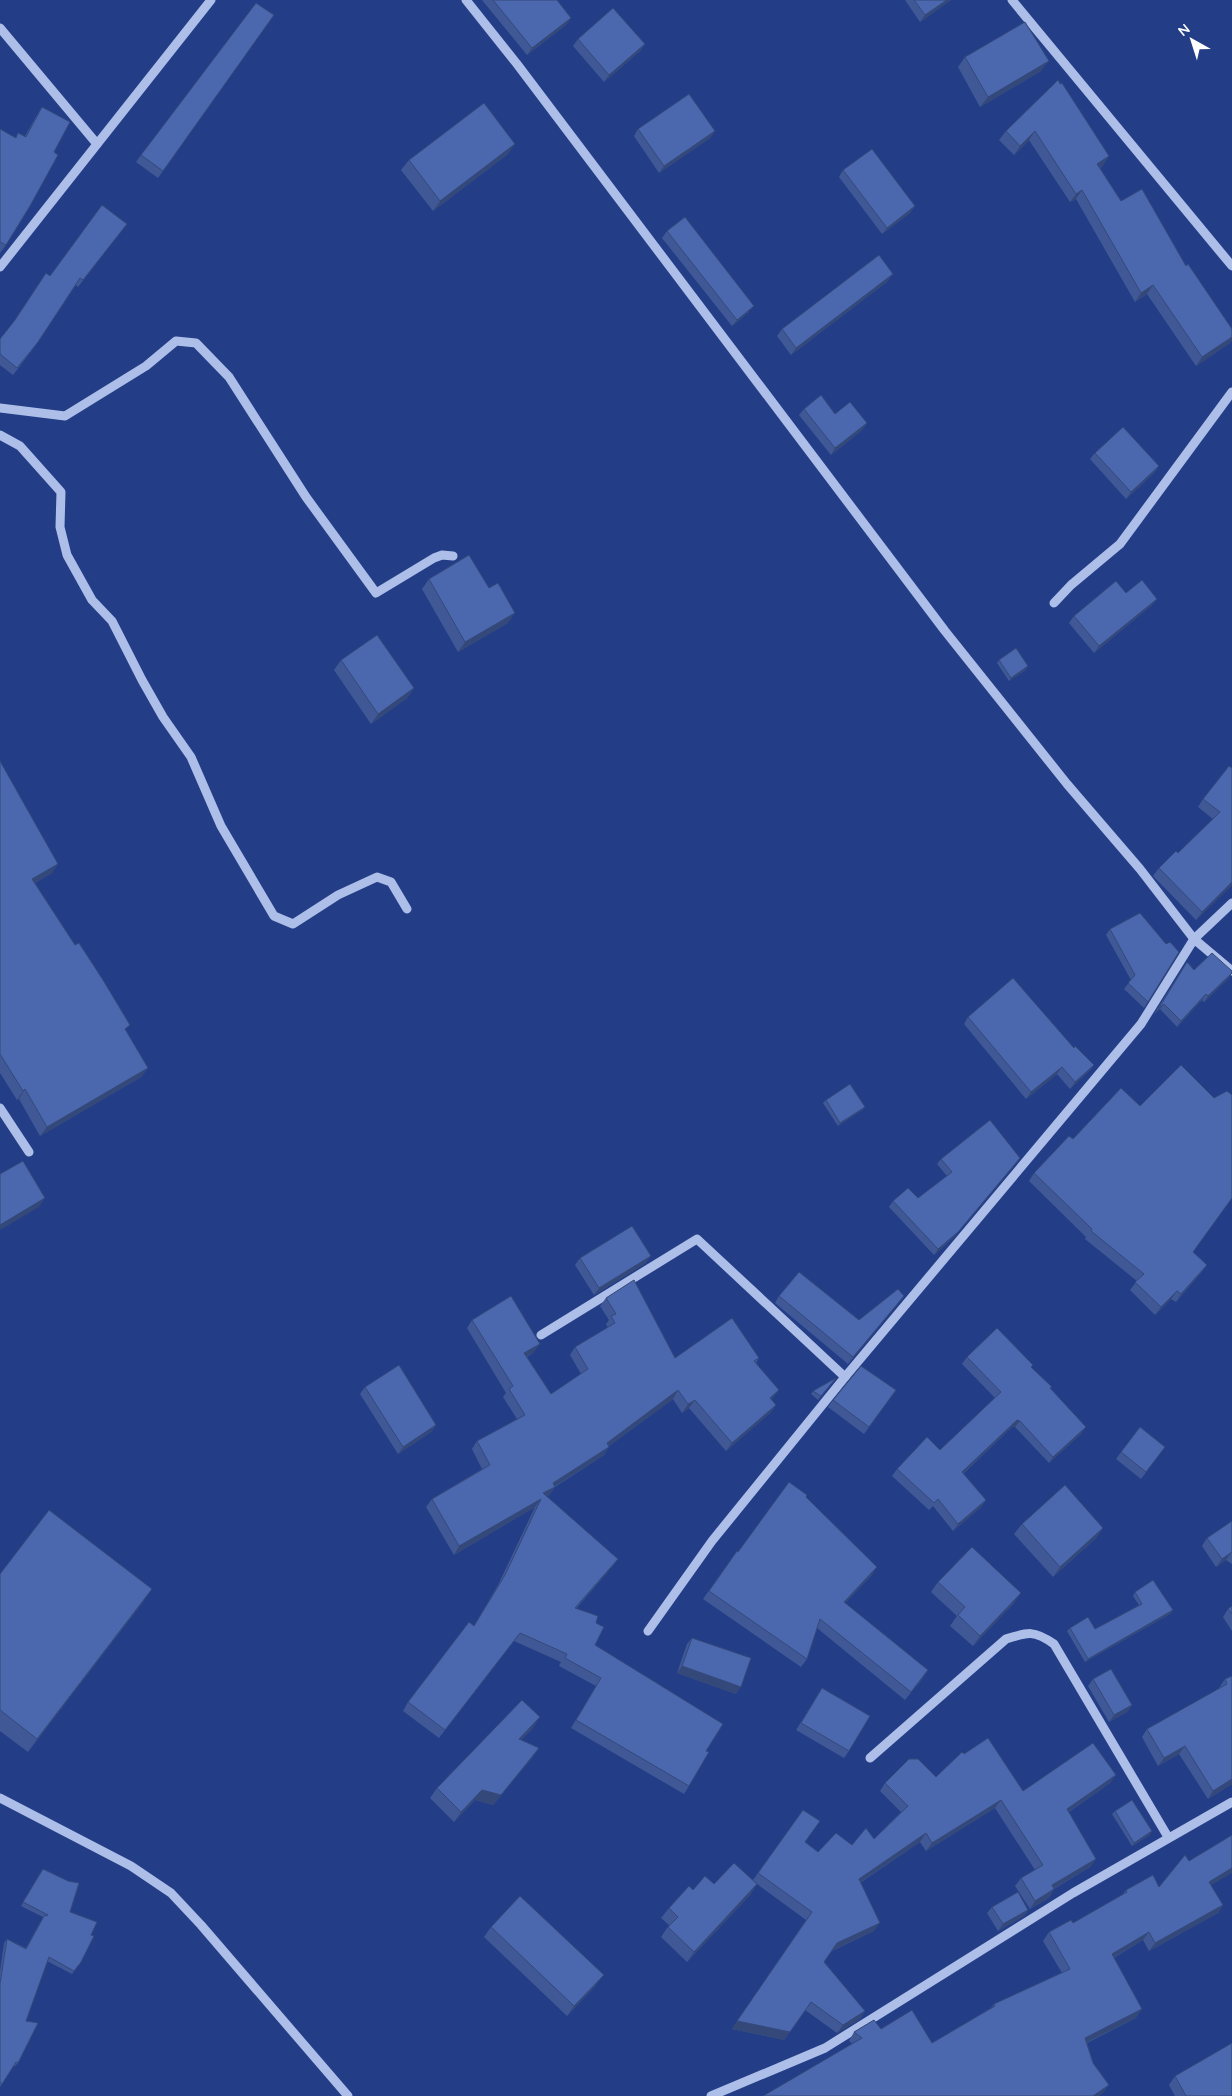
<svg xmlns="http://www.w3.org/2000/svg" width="1232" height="2096" font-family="Quicksand,sans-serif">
<rect width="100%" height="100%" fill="#233e86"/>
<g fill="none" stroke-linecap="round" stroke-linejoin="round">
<!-- minor -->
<g stroke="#adbee9" stroke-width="9">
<polyline points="466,0 517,64 945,631 1067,784 1140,869 1194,939 1232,971"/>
<polyline points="1012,0 1232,266"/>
<polyline points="0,28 97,144"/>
<polyline points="0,267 211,0"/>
<polyline points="0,408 65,416 146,366 176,341 196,343 229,377 306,497 376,593 434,558 442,555 453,556"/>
<polyline points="0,435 20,446 61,492 60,527 67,555 92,600 112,621 142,680 163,717 191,757 221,826 274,916 293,924 338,895 377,877 391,882 407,909"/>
<polyline points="1054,603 1071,585 1120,544 1232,392"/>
<polyline points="0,1108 29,1152"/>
<polyline points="541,1335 697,1239 845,1377"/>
<polyline points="648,1631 712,1541 845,1377 1141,1024 1194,939 1232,903"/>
<path d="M 870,1758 L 1006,1639 C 1028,1632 1034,1630 1054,1644 L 1168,1837"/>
<polyline points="0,1798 131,1866 171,1893 201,1925 348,2096"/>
<polyline points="711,2096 825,2048 1073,1893 1232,1802"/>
</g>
</g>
<!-- wall -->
<g fill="#405996">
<polygon points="482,0 557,0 571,18 566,25 527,55"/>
<polygon points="905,0 951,0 920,22"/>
<polygon points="274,15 158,178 136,162 141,155"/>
<polygon points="578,39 645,44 640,51 604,82 573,46"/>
<polygon points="965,57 1041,71 980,107 958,67"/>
<polygon points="1058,80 1109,156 1103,165 1100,168 1121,201 1186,266 1232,329 1232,340 1230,343 1196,366 1147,294 1135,302 1076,199 1070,202 1029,140 1014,155 999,140 1006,131"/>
<polygon points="42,107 6,245 0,253 0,129 15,138 18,133 25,136 37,115"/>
<polygon points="638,129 715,131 710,138 659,173 634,136"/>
<polygon points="508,154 433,211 401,170 409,160"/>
<polygon points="843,170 915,206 910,213 882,234 839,177"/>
<polygon points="122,230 78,287 76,285 33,349 13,375 0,365 0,339 50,276"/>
<polygon points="667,231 749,312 732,326 662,238"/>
<polygon points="888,281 791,355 777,336 782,329"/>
<polygon points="804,409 835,414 867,423 862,430 831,455 799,415"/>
<polygon points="1095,453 1159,466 1154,473 1126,499 1090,459"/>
<polygon points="429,579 508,623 458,652 422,589"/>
<polygon points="1126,593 1157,599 1152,605 1094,653 1069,623 1074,616"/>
<polygon points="341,660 414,688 407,698 371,724 334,670"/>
<polygon points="999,660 1026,670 1009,681 997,663"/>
<polygon points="0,761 52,873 35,883 126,1031 148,1068 141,1077 40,1136 19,1099 17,1100 0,1073"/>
<polygon points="1232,768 1232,885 1196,920 1153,876 1159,868 1178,853 1213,819 1198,807 1203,799"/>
<polygon points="1140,913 1148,1002 1144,1008 1124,989 1131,980 1106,935 1110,929"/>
<polygon points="1187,962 1194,970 1229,978 1204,1002 1202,1000 1177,1027 1160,1009 1154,1014"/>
<polygon points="968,1017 1074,1048 1094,1065 1089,1071 1070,1089 1057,1074 1026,1099 964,1024"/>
<polygon points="826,1100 865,1107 862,1110 838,1126 823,1103"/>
<polygon points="941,1159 1016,1163 954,1237 934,1255 889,1207 893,1201 918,1198 947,1176 937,1164"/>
<polygon points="1034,1173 1193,1252 1207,1265 1201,1273 1176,1302 1171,1299 1155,1315 1130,1290 1137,1281 1085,1239 1086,1237 1029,1181"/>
<polygon points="580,1258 646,1263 594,1295 575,1265"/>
<polygon points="779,1296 859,1320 899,1302 848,1364 775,1303"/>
<polygon points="606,1298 675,1358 759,1358 756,1363 773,1398 771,1400 776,1405 770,1413 726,1451 689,1408 682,1413 673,1399 609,1446 604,1455 555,1487 549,1495 546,1496 618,1559 612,1567 576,1609 596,1623 595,1645 706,1751 689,1786 684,1794 571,1728 596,1686 559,1666 561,1662 514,1641 439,1738 403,1711 408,1702 474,1626 499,1583 535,1507 454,1555 426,1507 432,1499 482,1469 472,1449 477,1441 517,1419 503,1397 506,1393 467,1328 472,1320 534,1352 527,1357 551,1394 581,1374 570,1355 575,1347 608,1328 606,1324 609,1320 600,1306"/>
<polygon points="967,1357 1031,1368 1050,1388 1081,1434 1049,1463 1015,1427 1012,1427 963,1474 986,1500 981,1507 953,1531 933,1506 929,1510 892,1476 897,1469 940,1450 995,1398 962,1364"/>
<polygon points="836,1378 818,1400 811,1394 813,1391"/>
<polygon points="365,1387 436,1425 431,1432 398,1454 360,1394"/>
<polygon points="896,1390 864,1434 828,1407 833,1400"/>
<polygon points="1165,1447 1141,1479 1116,1459 1121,1452"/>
<polygon points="1232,1521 1232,1564 1226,1560 1216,1567 1202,1546 1207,1538"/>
<polygon points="1022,1524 1103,1528 1096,1538 1053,1577 1014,1534"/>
<polygon points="737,1551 738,1552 872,1575 845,1603 923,1678 905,1700 817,1628 807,1659 801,1667 703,1599"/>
<polygon points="0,1574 143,1602 28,1752 0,1731"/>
<polygon points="938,1582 1014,1603 973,1646 950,1626 957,1616 931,1592"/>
<polygon points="1135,1592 1173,1610 1170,1614 1085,1662 1067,1631 1070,1628 1095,1629 1139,1605 1133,1596"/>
<polygon points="1232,1606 1232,1631 1223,1617 1228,1609"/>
<polygon points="692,1638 736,1694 677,1673 687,1644"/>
<polygon points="1232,1676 1232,1784 1208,1799 1179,1754 1158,1766 1142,1737 1147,1729 1220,1688 1219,1688 1225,1679"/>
<polygon points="1093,1679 1132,1705 1127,1712 1109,1722 1088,1686"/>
<polygon points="822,1688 849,1751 844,1758 796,1730"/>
<polygon points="533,1728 521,1740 539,1748 532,1758 493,1805 475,1800 454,1822 430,1798 437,1788"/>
<polygon points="964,1754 1023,1791 1110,1783 1069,1812 1096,1859 1090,1867 1054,1889 1049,1898 1030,1909 1015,1886 1021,1878 1035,1870 995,1808 926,1851 920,1842 860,1883 874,1931 832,1951 824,1962 865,2011 860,2019 837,2033 805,2010 784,2040 732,2029 806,1920 757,1884 750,1895 687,1962 661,1937 669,1925 661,1918 669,1908 693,1890 714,1884 753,1880 803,1810 805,1842 818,1852 874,1839 901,1812 880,1791 885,1783 936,1777"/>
<polygon points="1115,1811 1150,1835 1132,1846 1112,1814"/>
<polygon points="1189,1861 1211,1886 1223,1905 1218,1913 1149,1951 1143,1940 1114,1958 1136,2018 1087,2043 1103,2093 853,2044 849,2041 854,2032 881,2029 932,2043 991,2008 994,2004 1062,1973 1043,1941 1049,1932 1073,1923 1122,1895 1126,1890 1159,1887"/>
<polygon points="40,1873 70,1912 91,1935 81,1962 72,1974 47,1961 26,2021 18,2063 15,2066 14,2066 0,2087 0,1971 4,1943 7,1939 26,1948 43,1917 21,1906"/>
<polygon points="992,1907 1028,1910 1024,1916 998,1931 987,1913"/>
<polygon points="491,1927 596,1985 567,2016 484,1937"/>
<polygon points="1175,2076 1232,2096 1175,2096 1169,2085"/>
</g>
<!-- shaded-wall -->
<g fill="#34497a">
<polygon points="947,0 951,0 920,22 925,15"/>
<polygon points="571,18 566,25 527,55 532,48"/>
<polygon points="645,44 640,51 604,82 609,75"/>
<polygon points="1049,61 1041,71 980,107 988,97"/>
<polygon points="715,131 710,138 659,173 664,166"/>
<polygon points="1035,131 1029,140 1014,155 1020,146"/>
<polygon points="515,144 508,154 433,211 440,201"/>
<polygon points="1109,156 1103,165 1091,173 1097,164"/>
<polygon points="1082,190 1076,199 1070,202 1076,194"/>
<polygon points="915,206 910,213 882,234 887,228"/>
<polygon points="893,274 888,281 791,355 796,348"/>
<polygon points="1153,285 1147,294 1135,302 1141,293"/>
<polygon points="754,306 749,312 732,326 737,320"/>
<polygon points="1232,337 1232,340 1230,343 1196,366 1202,357"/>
<polygon points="867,423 862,430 831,455 835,448"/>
<polygon points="1159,466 1154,473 1126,499 1131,492"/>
<polygon points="1157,599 1152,605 1094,653 1099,646"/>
<polygon points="515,613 508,623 458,652 465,642"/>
<polygon points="1028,666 1026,670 1009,681 1011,678"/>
<polygon points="414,688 407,698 371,724 378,714"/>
<polygon points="58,864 52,873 26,888 32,879"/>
<polygon points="1232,882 1232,885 1196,920 1202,912"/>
<polygon points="1232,973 1229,978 1204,1002 1208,996"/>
<polygon points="1206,994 1202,1000 1177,1027 1181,1021"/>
<polygon points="1164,1004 1160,1009 1154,1014 1159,1008"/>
<polygon points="1094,1065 1089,1071 1070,1089 1075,1082"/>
<polygon points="1062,1067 1057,1074 1026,1099 1031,1092"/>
<polygon points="148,1068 141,1077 40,1136 47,1127"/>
<polygon points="25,1089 19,1099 17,1100 23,1091"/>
<polygon points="865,1107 862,1110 838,1126 840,1123"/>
<polygon points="1020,1158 954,1237 934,1255 938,1249"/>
<polygon points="45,1198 39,1207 0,1230 0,1225"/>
<polygon points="651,1256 646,1263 594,1295 599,1288"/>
<polygon points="1207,1265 1201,1273 1176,1302 1181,1294"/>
<polygon points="1177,1291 1171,1299 1155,1315 1161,1307"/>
<polygon points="904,1296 899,1302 848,1364 853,1357"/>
<polygon points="540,1344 534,1352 519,1361 524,1353"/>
<polygon points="678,1390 673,1399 602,1451 607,1443"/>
<polygon points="779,1390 773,1398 764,1407 770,1398"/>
<polygon points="695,1400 689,1408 682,1413 688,1404"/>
<polygon points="776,1405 770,1413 726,1451 732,1443"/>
<polygon points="1017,1420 1020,1421 1015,1427 1012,1427 957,1479 962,1472"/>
<polygon points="436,1425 431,1432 398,1454 403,1447"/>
<polygon points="1086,1427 1081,1434 1049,1463 1053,1457"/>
<polygon points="609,1447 604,1455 552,1488 555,1487 549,1495 541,1499 535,1507 454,1555 459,1546 543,1493 553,1483"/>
<polygon points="986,1500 981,1507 953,1531 958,1524"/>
<polygon points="1103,1528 1096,1538 1053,1577 1060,1567"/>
<polygon points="1232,1552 1226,1560 1216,1567 1222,1559"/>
<polygon points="618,1559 612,1567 569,1616 575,1608"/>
<polygon points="877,1567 872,1575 838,1610 844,1602"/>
<polygon points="152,1589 143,1602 28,1752 37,1739"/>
<polygon points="1021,1593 1014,1603 973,1646 980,1636"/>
<polygon points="1173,1610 1170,1614 1085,1662 1088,1659"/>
<polygon points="520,1633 514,1641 439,1738 445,1730"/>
<polygon points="682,1666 741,1687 736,1694 677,1673"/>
<polygon points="928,1670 923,1678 905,1700 911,1692"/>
<polygon points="1132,1705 1127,1712 1109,1722 1114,1715"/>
<polygon points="540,1717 533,1728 512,1749 519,1739"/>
<polygon points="1185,1746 1179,1754 1158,1766 1164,1758"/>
<polygon points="539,1748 532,1758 493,1805 475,1800 454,1822 461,1812 482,1790"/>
<polygon points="1116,1775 1110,1783 1061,1817 1067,1809"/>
<polygon points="1232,1779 1232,1784 1208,1799 1213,1791"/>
<polygon points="1001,1800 995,1808 926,1851 932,1843"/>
<polygon points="1152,1831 1150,1835 1132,1846 1134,1843"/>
<polygon points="926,1833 920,1842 853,1887 859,1879"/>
<polygon points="1096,1859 1090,1867 1046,1893 1052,1885"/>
<polygon points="1232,1868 1232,1873 1203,1890 1209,1882"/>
<polygon points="757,1884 750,1895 687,1962 694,1952"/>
<polygon points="1054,1889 1049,1898 1030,1909 1035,1901"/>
<polygon points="1223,1905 1218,1913 1149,1951 1155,1943"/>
<polygon points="1028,1910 1024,1916 998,1931 1003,1924"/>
<polygon points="880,1923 874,1931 831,1951 837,1943"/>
<polygon points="1149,1932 1143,1940 1106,1962 1112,1954"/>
<polygon points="604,1975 596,1985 567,2016 574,2006"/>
<polygon points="1142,2009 1136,2018 1079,2046 1085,2038"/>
<polygon points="865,2011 860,2019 837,2033 843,2025"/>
<polygon points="737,2021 790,2032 784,2040 732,2029"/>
<polygon points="1109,2085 1103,2093 1099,2096 1093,2096"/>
</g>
<!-- building -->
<g fill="#4b68ae" stroke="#34497a">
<polygon points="493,0 557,0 571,18 532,48"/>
<polygon points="914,0 947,0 925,15"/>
<polygon points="256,3 274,15 163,171 141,155"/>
<polygon points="613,8 645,44 609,75 578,39"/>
<polygon points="1025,22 1049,61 988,97 965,57"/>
<polygon points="1058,80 1060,84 1062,83 1109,156 1097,164 1121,201 1142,189 1186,266 1188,264 1232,329 1232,337 1202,357 1153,285 1141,293 1082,190 1076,194 1035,131 1020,146 1006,131"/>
<polygon points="689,94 715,131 664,166 638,129"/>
<polygon points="484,103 515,144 440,201 409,160"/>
<polygon points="42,107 70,122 54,152 58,155 30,206 6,245 0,242 0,129 16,138 18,133 26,137"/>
<polygon points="872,149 915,206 887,228 843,170"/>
<polygon points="102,205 127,224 83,280 80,278 38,342 17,368 0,354 0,339 15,320 46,273 50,276"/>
<polygon points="685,217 754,306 737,320 667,231"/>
<polygon points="879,255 893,274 796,348 782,329"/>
<polygon points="821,395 835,414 850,402 867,423 835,448 804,409"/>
<polygon points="1123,427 1159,466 1131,492 1095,453"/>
<polygon points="469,555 489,588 498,583 515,613 465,642 429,579"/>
<polygon points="1142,580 1157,599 1099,646 1074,616 1116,581 1126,593"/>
<polygon points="377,635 414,688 378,714 341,660"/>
<polygon points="1016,648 1028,666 1011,678 999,660"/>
<polygon points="0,761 58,864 32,879 75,945 79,943 103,980 130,1025 125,1029 148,1068 47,1127 25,1089 23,1091 0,1054"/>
<polygon points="1229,766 1232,768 1232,882 1202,912 1159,868 1176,851 1178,853 1220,812 1203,799"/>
<polygon points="1140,913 1166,944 1170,942 1179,952 1148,1002 1128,983 1135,975 1110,929"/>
<polygon points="1212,953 1232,971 1232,973 1208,996 1206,994 1181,1021 1164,1004 1159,1008 1187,962 1194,970"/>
<polygon points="1013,978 1074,1048 1075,1046 1094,1065 1075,1082 1062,1067 1031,1092 968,1017"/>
<polygon points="1181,1065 1214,1098 1227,1091 1232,1095 1232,1198 1193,1252 1207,1265 1181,1294 1177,1291 1161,1307 1135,1282 1144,1274 1091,1231 1092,1229 1034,1173 1069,1136 1073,1139 1121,1088 1140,1106"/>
<polygon points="850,1084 865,1107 840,1123 826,1100"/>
<polygon points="990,1120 1020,1158 958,1232 938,1249 893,1201 908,1188 918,1198 952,1172 941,1159"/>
<polygon points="23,1161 45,1198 0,1225 0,1174"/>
<polygon points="632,1226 651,1256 599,1288 580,1258"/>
<polygon points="799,1272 859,1320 898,1289 904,1296 853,1357 779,1296"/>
<polygon points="634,1280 675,1358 732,1318 759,1358 754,1361 779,1390 770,1398 776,1405 732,1443 695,1400 688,1404 678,1390 607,1443 609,1447 553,1483 555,1487 543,1493 618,1559 575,1608 598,1616 596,1623 604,1627 595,1645 723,1724 706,1751 709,1752 689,1786 576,1720 601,1678 565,1658 567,1654 520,1633 445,1730 408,1702 469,1622 474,1626 505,1575 541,1499 459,1546 432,1499 490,1465 477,1441 525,1415 509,1389 513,1386 472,1320 511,1296 540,1344 524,1353 551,1394 588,1369 575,1347 615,1323 611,1316 616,1314 606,1298"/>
<polygon points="997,1328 1033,1365 1031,1367 1052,1387 1050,1388 1086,1427 1053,1457 1020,1421 1017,1420 962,1472 986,1500 958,1524 938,1499 934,1503 897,1469 927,1437 940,1450 1001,1392 967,1357"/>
<polygon points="399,1365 436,1425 403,1447 365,1387"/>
<polygon points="861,1366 896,1390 869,1427 833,1400"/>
<polygon points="836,1378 821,1396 813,1391"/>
<polygon points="1140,1427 1165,1447 1146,1472 1121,1452"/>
<polygon points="789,1482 807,1495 806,1497 877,1567 844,1602 928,1670 911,1692 820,1619 807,1659 709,1591 737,1551 738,1552"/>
<polygon points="1065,1485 1103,1528 1060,1567 1022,1524"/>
<polygon points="49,1510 152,1589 37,1739 0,1710 0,1574"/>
<polygon points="1232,1521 1232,1552 1222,1559 1207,1538"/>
<polygon points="972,1547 1021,1593 980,1636 958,1615 965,1607 938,1582"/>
<polygon points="1153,1580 1173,1610 1088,1659 1070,1628 1088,1617 1095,1629 1142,1604 1135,1592"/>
<polygon points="1232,1606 1232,1614 1228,1609"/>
<polygon points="692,1638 751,1658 741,1687 682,1666"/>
<polygon points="1111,1669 1132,1705 1114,1715 1093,1679"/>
<polygon points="1232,1676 1232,1779 1213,1791 1185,1746 1164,1758 1147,1729 1227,1684 1225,1679"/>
<polygon points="822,1688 870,1716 849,1751 801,1723"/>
<polygon points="522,1700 540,1717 519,1739 539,1748 501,1795 482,1790 461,1812 437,1788"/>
<polygon points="988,1738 1023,1791 1093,1743 1116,1775 1067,1809 1096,1859 1052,1885 1054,1889 1035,1901 1021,1878 1043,1865 1001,1800 932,1843 926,1833 859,1879 880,1923 837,1943 824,1962 865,2011 843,2025 811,2002 790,2032 737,2021 812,1912 758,1873 803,1810 820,1821 805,1842 818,1852 836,1833 852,1845 866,1828 874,1839 908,1806 885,1783 909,1759 918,1759 936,1777 962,1752 964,1754"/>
<polygon points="1132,1800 1152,1831 1134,1843 1115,1811"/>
<polygon points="1232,1835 1232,1868 1209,1882 1223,1905 1155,1943 1149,1932 1112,1954 1142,2009 1085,2038 1093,2063 1109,2085 1093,2096 763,2096 862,2038 854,2032 874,2020 881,2029 912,2010 932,2043 995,2006 994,2004 1070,1969 1049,1932 1071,1920 1073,1923 1127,1892 1126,1890 1153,1875 1159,1887 1185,1855 1189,1861"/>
<polygon points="734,1863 757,1884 694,1952 668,1927 678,1917 669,1908 689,1886 693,1890 705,1876 714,1884"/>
<polygon points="43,1869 68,1881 79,1883 70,1912 97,1922 91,1935 94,1936 81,1962 74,1971 49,1957 26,2021 38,2023 18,2063 16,2062 2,2084 0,2082 0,1984 7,1939 26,1949 44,1916 48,1915 23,1902"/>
<polygon points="1018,1892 1028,1910 1003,1924 992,1907"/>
<polygon points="520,1896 604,1975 574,2006 491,1927"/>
<polygon points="1232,2043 1232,2096 1186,2096 1175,2076"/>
</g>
<!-- north arrow -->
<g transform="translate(1192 40) rotate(321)" stroke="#233e86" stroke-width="4" paint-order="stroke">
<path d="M0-4L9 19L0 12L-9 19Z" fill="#ffffff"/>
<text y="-8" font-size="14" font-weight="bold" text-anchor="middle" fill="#ffffff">N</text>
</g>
</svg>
